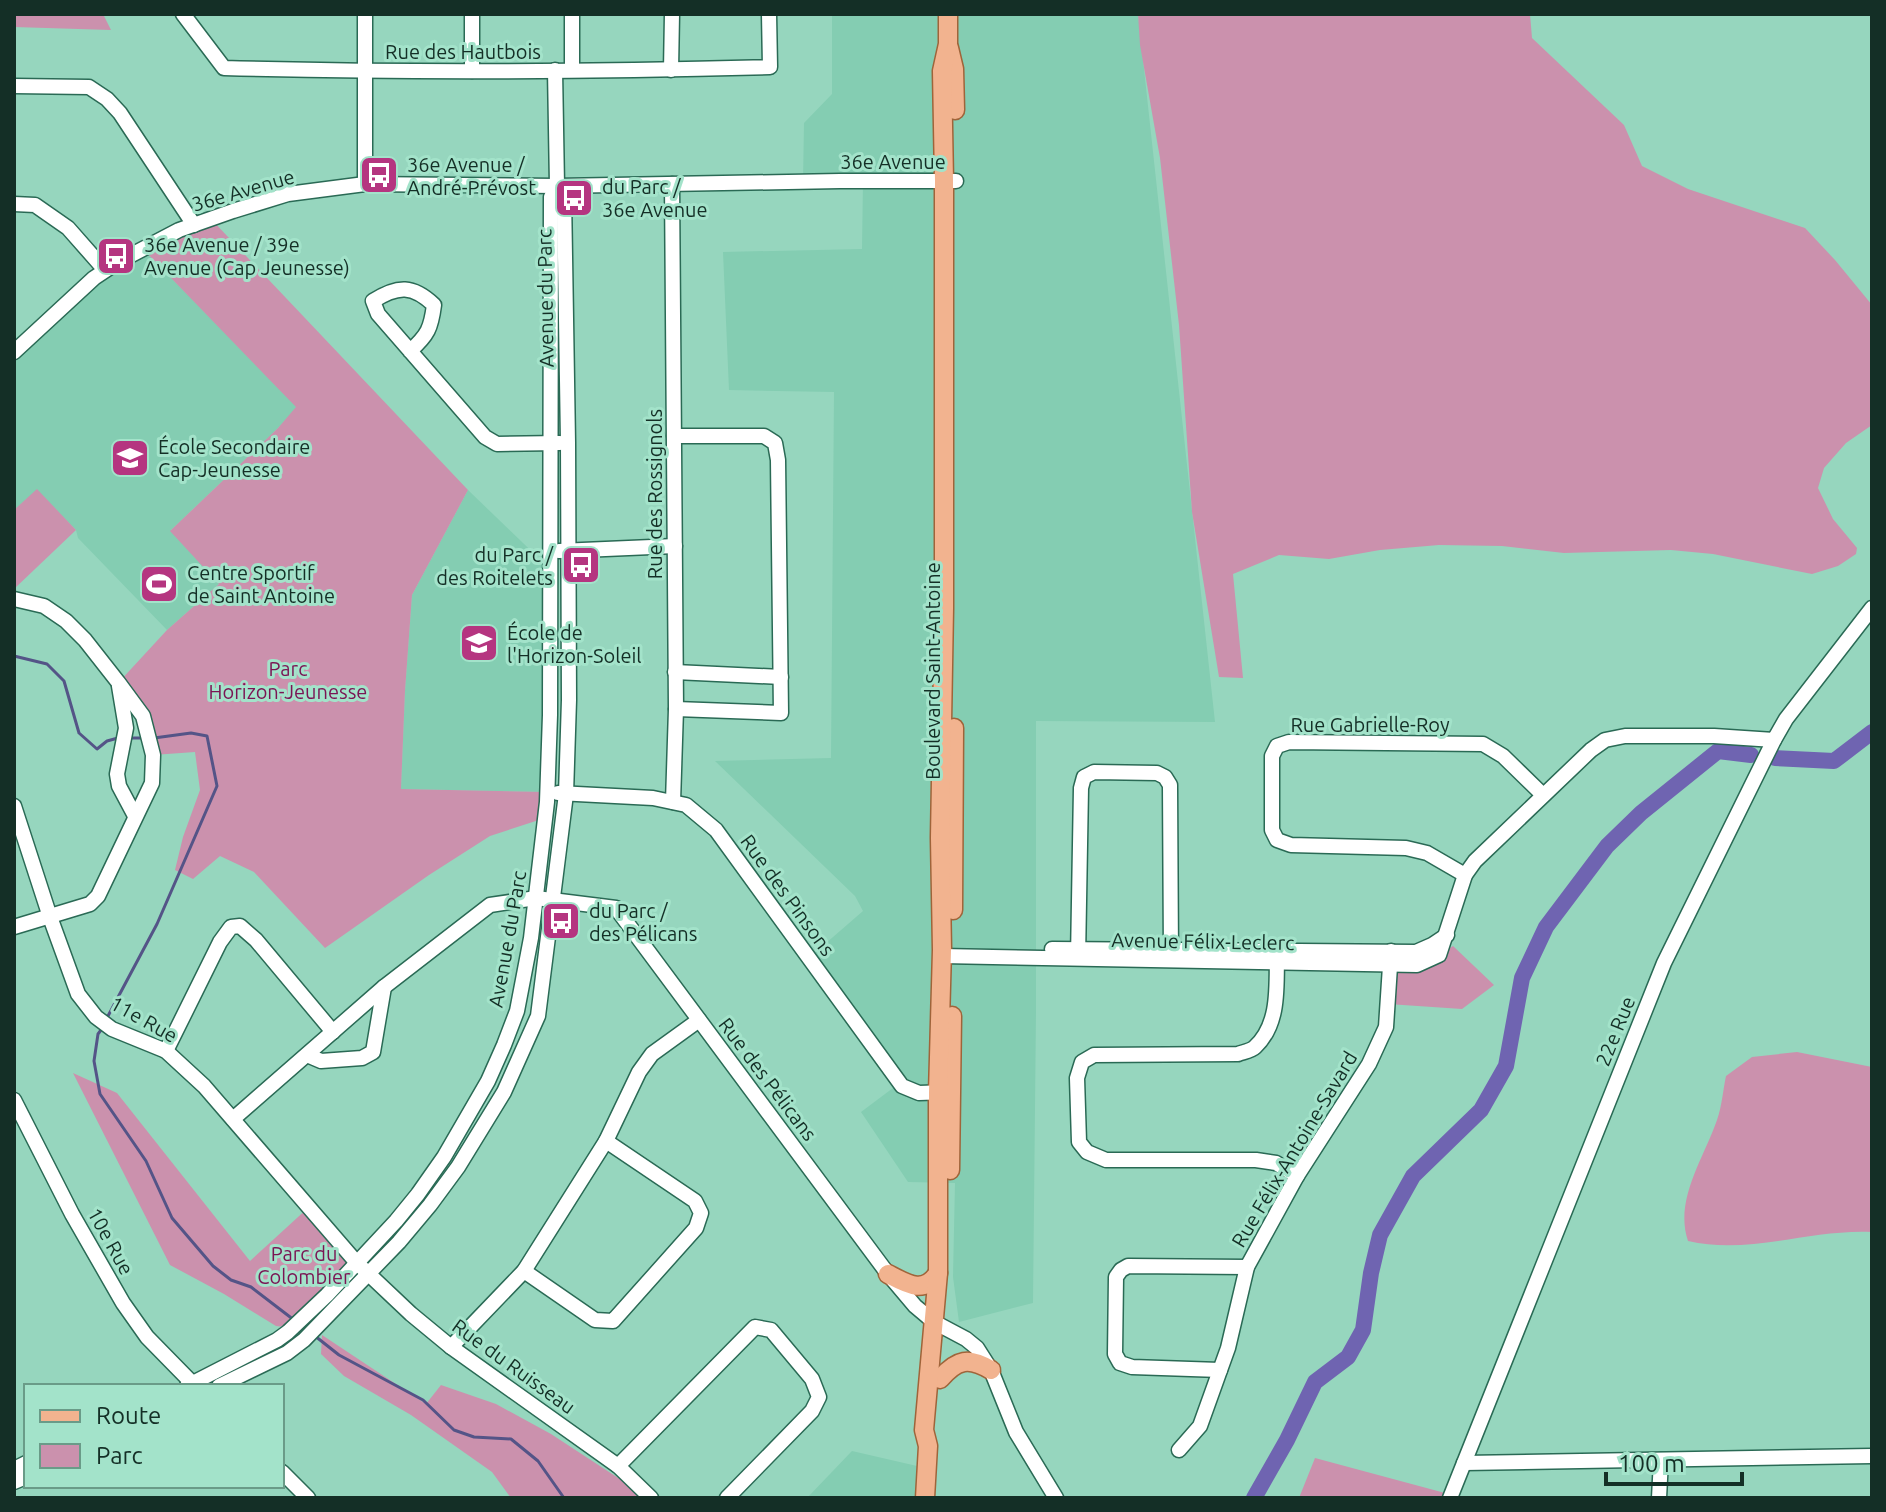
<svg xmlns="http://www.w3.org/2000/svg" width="1886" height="1512" font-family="Ubuntu,sans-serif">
<rect width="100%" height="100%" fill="#96d6be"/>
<!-- built -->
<g fill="#84cdb2">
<polygon points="832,14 1138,14 1215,722 1036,721 1036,1011 1033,1303 959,1322 953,1277 955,1183 908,1182 861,1112 901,1082 810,957 863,911 855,896 715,761 831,758 834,392 729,390 723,252 862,249 863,181 803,182 804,123 832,94"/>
<polygon points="143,249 297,407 278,428 171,530 219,584 167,630 78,538 76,530 37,490 14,510 14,352 66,303"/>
<polygon points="468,490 551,570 547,792 401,789 405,691 412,595"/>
<polygon points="852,1451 930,1469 927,1498 807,1498"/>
</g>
<!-- green -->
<g fill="#cb91ad">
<polygon points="14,14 103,14 111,30 14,27"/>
<polygon points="1138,14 1530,14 1532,38 1624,125 1642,166 1688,189 1805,228 1835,260 1872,305 1872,425 1846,443 1824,468 1818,488 1833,519 1857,548 1856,554 1838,566 1812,574 1713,554 1671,550 1564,553 1502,546 1439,545 1380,550 1329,559 1279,555 1233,574 1243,678 1219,677 1192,512 1179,325 1160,158 1140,45"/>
<polygon points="211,219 468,490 412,595 405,691 401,789 547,792 545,818 490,836 429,875 325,948 254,872 220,856 193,879 175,870 183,837 200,790 195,752 153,755 143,716 119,682 167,630 219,584 170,531 278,428 296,407 143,249"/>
<polygon points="37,489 76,530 14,589 14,510"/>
<polygon points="1453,946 1494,985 1462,1009 1388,1004 1390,964 1439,955"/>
<path d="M 1797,1052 L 1872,1067 L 1872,1232 C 1810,1229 1750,1255 1688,1241 C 1674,1200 1704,1158 1717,1120 C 1722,1106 1723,1090 1726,1076 L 1752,1057 Z"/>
<polygon points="73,1073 117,1093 250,1261 309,1207 357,1263 285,1327 276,1326 224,1294 170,1265"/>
<polygon points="322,1335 426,1404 441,1385 496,1404 551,1434 632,1487 642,1498 511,1498 492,1472 411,1415 344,1376 321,1354"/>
<polygon points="1315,1458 1445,1493 1443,1498 1299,1498"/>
</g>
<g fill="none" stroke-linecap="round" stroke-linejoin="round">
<!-- stream -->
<g stroke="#545487" stroke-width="3">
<polyline points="14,656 47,664 64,681 79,733 97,749 107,741 118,738"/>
<polyline points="129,738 144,738"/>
<polyline points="108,1016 157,924 217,786 207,736 191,733 154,738"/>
<polyline points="101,1030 98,1034 94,1061 100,1094 146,1161 172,1218 213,1266 231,1280 251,1287 294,1320"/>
<polyline points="315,1336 339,1355 423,1400 454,1430 474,1437 511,1439 538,1461 564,1498"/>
</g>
<!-- river -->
<g stroke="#6f64b1" stroke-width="16">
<polyline points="1775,758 1834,761 1872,732"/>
<polyline points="1254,1498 1287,1440 1315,1382 1348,1357 1363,1330 1371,1273 1380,1235 1413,1176 1481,1110 1506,1066 1522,978 1546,927 1607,846 1641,813 1718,751 1751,755"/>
</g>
<!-- minor casing -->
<g stroke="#2a6a55" stroke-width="17">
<g id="minor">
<path d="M 183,14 L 224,68 C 406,73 588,72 770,67 L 769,14"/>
<polyline points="572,14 572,70"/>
<polyline points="671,70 672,14"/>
<polyline points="472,71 472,14"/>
<polyline points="14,86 89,87 107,99 120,113 194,225"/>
<polyline points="365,184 365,14"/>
<polyline points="672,184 676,709 673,802"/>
<polyline points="14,204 35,205 68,228 105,270"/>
<path d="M 410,351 C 428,335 431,328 434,305 C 413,285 398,285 373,301 L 378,314 L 485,437 L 497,444 L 560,443"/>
<polyline points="14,352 94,278 118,262 179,230 233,211 288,194 365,184 557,186 840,181 956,181"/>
<polyline points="674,436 764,436 775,443 778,460 781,713 676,709"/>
<polyline points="559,551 675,546"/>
<polyline points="14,599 44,606 66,621 85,640 118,682 143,716 153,755 152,783 98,896 90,904 14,927"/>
<polyline points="675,672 781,677"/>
<polyline points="119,686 126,728 117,774 119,786 135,816"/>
<polyline points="558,793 653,798 686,805 716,830 902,1086 919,1093 947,1092"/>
<polyline points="14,806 50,917 78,994 96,1017 112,1029 166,1051 204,1086 357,1263 411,1314 451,1347 618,1466 651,1498"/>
<polyline points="1465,875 1427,853 1406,848 1291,845 1277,840 1272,830 1272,756 1277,746 1289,742 1483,744 1503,756 1543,795"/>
<polyline points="1052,949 1416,952 1432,945 1447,935"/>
<path d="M 1277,951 C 1276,983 1281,1023 1255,1047 C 1251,1051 1243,1052 1238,1054 L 1094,1055 L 1082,1062 L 1077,1078 L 1079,1142 L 1087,1152 L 1106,1160 L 1256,1160 L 1276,1163 L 1297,1176"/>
<polyline points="942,956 1417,965 1439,955 1465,875 1475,861 1591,750 1605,740 1625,736 1714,736 1774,740"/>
<polyline points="1078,958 1081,788 1084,777 1094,772 1157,773 1165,777 1170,785 1171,958"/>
<polyline points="166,1051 220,942 231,927 240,926 256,940 333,1032"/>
<polyline points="307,1055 321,1061 362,1058 373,1052 384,987"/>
<polyline points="14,1100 72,1214 123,1303 147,1337 195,1386"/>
<polyline points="233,1119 384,987 490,905 536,898 616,908 888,1274 915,1306 934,1322 966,1339 977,1348 991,1370 1016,1432 1056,1498"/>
<polyline points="524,1271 595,1320 613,1321 696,1228 701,1213 695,1201 606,1141"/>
<polyline points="451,1347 524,1271 606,1141 639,1072 652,1054 699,1020"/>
<polyline points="1220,1370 1132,1367 1120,1363 1115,1354 1116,1277 1121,1270 1128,1266 1247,1267"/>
<polyline points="187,1386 277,1340 288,1332 327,1295 396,1221 418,1194 444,1157 488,1081 504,1045 517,1011 531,938 547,802 550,715 551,197 557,186 555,70"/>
<polyline points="219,1386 287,1353 304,1340 399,1242 430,1205 458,1167 504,1092 538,1016 566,794 569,700 568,442 564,195 557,186"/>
<polyline points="1179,1450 1200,1426 1228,1348 1247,1267 1297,1176 1369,1064 1386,1027 1391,951"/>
<polyline points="1464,1463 1872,1456"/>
<polyline points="618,1466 755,1327 771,1330 812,1379 819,1397 812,1411 727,1498"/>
<polyline points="14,1469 26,1463"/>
<polyline points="282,1472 308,1498"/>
<polyline points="14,1482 26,1477"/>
<polyline points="1450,1498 1664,963 1774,740 1786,719 1872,608"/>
<polyline points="1659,1498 1661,1460"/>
</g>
</g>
<!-- major casing -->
<g stroke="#9f643a" stroke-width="21">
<g id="major">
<polyline points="949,48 954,69 955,110"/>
<polyline points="953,910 954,728"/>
<polyline points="950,1170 952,1016"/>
<path d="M 888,1274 C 907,1284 924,1295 938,1273"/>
<path d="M 940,1379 C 957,1359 969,1357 991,1370"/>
<polyline points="925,1498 928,1446 924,1430 938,1273 938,1093 942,950 940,838 944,608 944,181 942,71 948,44 948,14"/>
</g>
</g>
<!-- minor -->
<use href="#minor" stroke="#fff" stroke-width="14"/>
<!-- major -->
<use href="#major" stroke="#f2b38f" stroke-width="18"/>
</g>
<!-- icons -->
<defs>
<g id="bus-square" transform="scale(2)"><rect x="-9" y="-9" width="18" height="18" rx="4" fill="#b53580" stroke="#a3e3ca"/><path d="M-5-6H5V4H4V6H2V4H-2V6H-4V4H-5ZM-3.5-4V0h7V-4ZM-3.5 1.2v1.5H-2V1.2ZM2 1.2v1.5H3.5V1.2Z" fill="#fff"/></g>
<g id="school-square" transform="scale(2)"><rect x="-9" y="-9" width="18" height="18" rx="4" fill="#b53580" stroke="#a3e3ca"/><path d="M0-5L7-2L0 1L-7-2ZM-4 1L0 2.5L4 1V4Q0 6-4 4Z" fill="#fff"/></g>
<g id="stadium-square" transform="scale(2)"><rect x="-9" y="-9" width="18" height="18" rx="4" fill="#b53580" stroke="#a3e3ca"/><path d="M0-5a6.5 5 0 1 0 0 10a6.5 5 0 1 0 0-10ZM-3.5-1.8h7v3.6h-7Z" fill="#fff"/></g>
</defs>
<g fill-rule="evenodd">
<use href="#bus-square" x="379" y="175"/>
<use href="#bus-square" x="574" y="198"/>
<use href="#bus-square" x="116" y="256"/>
<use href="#school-square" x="130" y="458"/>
<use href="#bus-square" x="581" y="565"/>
<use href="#stadium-square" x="159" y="584"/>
<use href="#school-square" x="479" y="643"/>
<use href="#bus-square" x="561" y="921"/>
</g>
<g text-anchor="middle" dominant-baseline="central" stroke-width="6" stroke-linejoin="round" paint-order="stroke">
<!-- street labels -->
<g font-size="20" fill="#142f26" stroke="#a3e3ca">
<text x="463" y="51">Rue des Hautbois</text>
<text x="893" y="161">36e Avenue</text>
<text transform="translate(243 190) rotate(-16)">36e Avenue</text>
<text transform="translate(545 298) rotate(-91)">Avenue du Parc</text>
<text transform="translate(654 494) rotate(-90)">Rue des Rossignols</text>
<text transform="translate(932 671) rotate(-90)">Boulevard Saint-Antoine</text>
<text x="1370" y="724">Rue Gabrielle-Roy</text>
<text transform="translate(788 895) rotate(54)">Rue des Pinsons</text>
<text transform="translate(507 939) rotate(-80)">Avenue du Parc</text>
<text transform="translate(1203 941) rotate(1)">Avenue Félix-Leclerc</text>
<text transform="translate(144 1019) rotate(29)">11e Rue</text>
<text transform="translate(1615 1031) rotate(-68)">22e Rue</text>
<text transform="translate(768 1079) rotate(53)">Rue des Pélicans</text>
<text transform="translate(1294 1149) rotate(-59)">Rue Félix-Antoine-Savard</text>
<text transform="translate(111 1241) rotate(61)">10e Rue</text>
<text transform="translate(514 1366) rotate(36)">Rue du Ruisseau</text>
</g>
<!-- poi labels -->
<g font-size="20" fill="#142f26" stroke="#a3e3ca" text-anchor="start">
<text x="407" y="164">36e Avenue /<tspan x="407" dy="23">André-Prévost</tspan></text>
<text x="602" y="186">du Parc /<tspan x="602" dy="23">36e Avenue</tspan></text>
<text x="144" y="244">36e Avenue / 39e<tspan x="144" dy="23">Avenue (Cap Jeunesse)</tspan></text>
<text x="158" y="446">École Secondaire<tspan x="158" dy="23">Cap-Jeunesse</tspan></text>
<text x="553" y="554" text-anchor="end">du Parc /<tspan x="553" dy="23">des Roitelets</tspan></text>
<text x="187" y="572">Centre Sportif<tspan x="187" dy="23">de Saint Antoine</tspan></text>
<text x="507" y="632">École de<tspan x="507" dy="23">l'Horizon-Soleil</tspan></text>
<text x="589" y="910">du Parc /<tspan x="589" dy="23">des Pélicans</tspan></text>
</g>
<!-- park labels -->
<g font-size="20" fill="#7b1554" stroke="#a3e3ca">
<text x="288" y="668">Parc<tspan x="288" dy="23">Horizon-Jeunesse</tspan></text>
<text x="304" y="1253">Parc du<tspan x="304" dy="23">Colombier</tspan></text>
</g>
</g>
<!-- border -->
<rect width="1886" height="1512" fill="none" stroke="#142f26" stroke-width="32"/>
<!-- legend -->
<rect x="24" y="1384" width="260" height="104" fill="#a3e3ca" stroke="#6a9b88" stroke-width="2"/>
<rect x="40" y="1410" width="40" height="12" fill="#f2b38f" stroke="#6a9b88" stroke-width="2"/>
<text x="96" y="1424" font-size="24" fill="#142f26">Route</text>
<rect x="40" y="1444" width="40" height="24" fill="#cb91ad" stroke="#6a9b88" stroke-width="2"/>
<text x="96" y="1464" font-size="24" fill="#142f26">Parc</text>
<!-- scale -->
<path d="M1606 1472v12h136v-12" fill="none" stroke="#142f26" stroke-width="4"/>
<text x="1618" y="1472" font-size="24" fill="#142f26" stroke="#a3e3ca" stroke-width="6" paint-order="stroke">100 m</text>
</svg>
